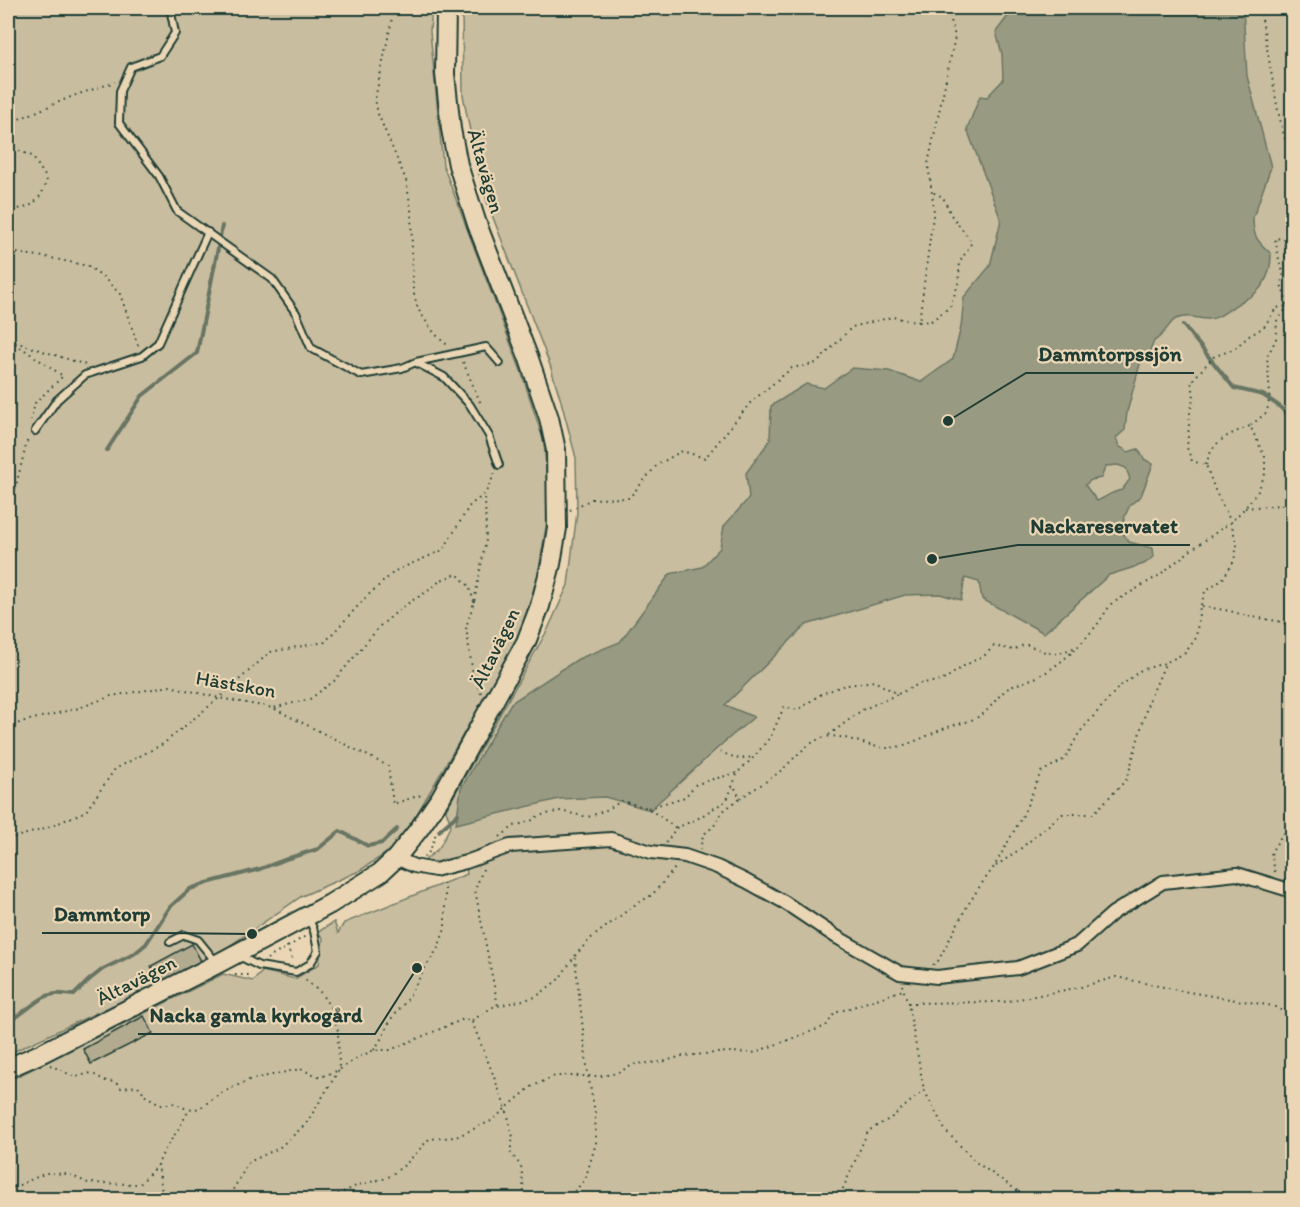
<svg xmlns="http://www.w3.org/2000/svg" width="1300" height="1207" font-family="Itim,sans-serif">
<rect width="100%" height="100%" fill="#ead6b4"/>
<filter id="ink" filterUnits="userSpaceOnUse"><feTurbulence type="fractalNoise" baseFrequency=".0167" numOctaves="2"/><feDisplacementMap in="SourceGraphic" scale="12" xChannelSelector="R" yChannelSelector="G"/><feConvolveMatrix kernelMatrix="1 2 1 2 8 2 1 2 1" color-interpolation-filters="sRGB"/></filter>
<g filter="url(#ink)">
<!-- green -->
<g fill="#c9bd9f" stroke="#747d6a" stroke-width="1.5">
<polygon points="8,8 432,8 430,31 443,165 521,371 544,442 549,508 538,575 518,640 399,845 359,871 302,896 206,962 8,1054"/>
<polygon points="462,8 1292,8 1292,1199 8,1200 8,1081 223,974 253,981 263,971 295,979 319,964 323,938 318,932 334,922 338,933 344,923 467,874 466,868 422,873 415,869 439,848 451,825 446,810 548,629 568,585 577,512 576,458 561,401 550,365 487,202 477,167 463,95"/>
</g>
<!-- water -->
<path fill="#999a82" stroke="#687563" stroke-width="1.5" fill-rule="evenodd" d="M 1014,8 L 1243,8 L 1247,76 L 1271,167 L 1253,218 C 1253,238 1258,241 1271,254 C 1271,269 1266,285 1253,295 C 1247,299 1239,302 1233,307 C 1225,312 1218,319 1208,319 C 1196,319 1190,314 1176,319 C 1169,322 1165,335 1154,341 L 1148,356 L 1140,364 L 1127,412 L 1125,430 L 1116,438 L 1119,446 L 1128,452 L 1138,449 L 1144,459 L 1153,464 L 1141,496 L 1130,505 L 1124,518 L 1123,533 L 1129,542 L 1153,548 L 1154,557 L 1144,564 L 1109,575 L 1044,633 L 982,599 L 979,582 L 965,578 L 961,600 L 940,594 L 905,595 L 806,625 L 725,705 L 754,717 L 722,744 L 650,810 L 605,797 L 559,799 L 456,824 L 461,788 L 511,703 L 578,659 L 620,642 L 670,574 L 702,567 L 720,548 L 724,526 L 749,498 L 746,473 L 770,440 L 771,406 L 806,384 L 824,388 L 852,368 L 889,371 L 921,382 L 953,359 L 961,327 L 964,297 L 990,266 L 1001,220 L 967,129 L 980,96 L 987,97 L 1003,80 L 1002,54 L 996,32 ZM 1118,465 L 1126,468 L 1130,479 L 1122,490 C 1113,491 1106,497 1097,501 L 1085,485 L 1091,480 L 1101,478 L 1106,466 Z"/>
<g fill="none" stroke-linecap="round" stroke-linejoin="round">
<!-- stream -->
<g stroke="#687563" stroke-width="4">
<polyline points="220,237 222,226"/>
<polyline points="1183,325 1234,388 1263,395 1279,406 1292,419"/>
<polyline points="107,450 142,396 197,353 219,243"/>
<polyline points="439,831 458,814"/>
<path d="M 8,1021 C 23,1016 39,995 55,994 C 61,993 68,995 74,995 L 89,980 L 103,969 L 134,954 L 146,944 L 170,907 L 190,889 L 207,883 L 260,869 L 289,858 L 318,849 L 340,831 L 368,846 L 382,843 L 397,829"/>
</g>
</g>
<!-- building -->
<g fill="#b2ab90" stroke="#1f3d34" stroke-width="1.5">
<polygon points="192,944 201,961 160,983 151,966"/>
<polygon points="144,1016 153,1033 91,1064 83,1049"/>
</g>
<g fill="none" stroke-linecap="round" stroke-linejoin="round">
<!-- service casing -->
<g stroke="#1f3d34" stroke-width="10">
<g id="service">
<polyline points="170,8 175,33 160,56 131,67 120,91 119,123 159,176 177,211 272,279 296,313 311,348 361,375 402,368 416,362 486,347 500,363"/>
<polyline points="417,363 444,377 470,405 489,436 499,465"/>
<polyline points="35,431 57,400 85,375 142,356 158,343 208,232"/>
<polyline points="170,942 184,935 198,940 216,962"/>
<polyline points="239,956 259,966 296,972 310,964 318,951 314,931 309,919"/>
</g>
</g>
<!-- minor casing -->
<g stroke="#1f3d34" stroke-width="16">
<polyline id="minor" points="396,858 414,866 435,870 466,862 510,846 611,839 651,852 685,856 717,867 746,881 784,902 835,936 900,973 937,977 1018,968 1077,945 1113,913 1163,882 1237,874 1289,890 1292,892"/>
</g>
<!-- secondary casing -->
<g stroke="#1f3d34" stroke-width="22">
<polyline id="secondary" points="8,1068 42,1053 217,964 330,904 380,873 396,858 419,829 441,797 526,642 540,606 551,564 557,528 556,450 549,418 529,359 477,224 458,165 451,129 445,74 446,8"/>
</g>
<!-- path -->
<g stroke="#1f3d34" stroke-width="2" stroke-dasharray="1.5 4.5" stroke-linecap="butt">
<polyline points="393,8 391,24 375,99 378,114 406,180 411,209 413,291 418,309 431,329 440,339 450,347"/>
<polyline points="1260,8 1278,111 1292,168"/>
<polyline points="8,122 19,119 73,96 115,82"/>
<path d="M 8,146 L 32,156 L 47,179 C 44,190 39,202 27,207 C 21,209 14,209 8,211"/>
<polyline points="1292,191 1284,239 1286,258 1292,265"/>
<polyline points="8,245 17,253 51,258 88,266 102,276 120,294 139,348"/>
<polyline points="919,322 931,321 950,307 958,285 960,262 972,242 951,215 943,197 932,192"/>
<polyline points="10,340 63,376 35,403 31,420"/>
<polyline points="15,342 86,365"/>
<polyline points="463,362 481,404"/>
<path d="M 1206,465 C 1212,440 1228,435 1250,426"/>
<polyline points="1245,508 1292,504"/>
<polyline points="570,510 592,499 629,498 657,465 682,451 705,458 751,402 792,368 817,363 852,327 892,317 919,322 934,208 928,164 955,37 948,8"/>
<polyline points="8,512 12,501 28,438"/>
<polyline points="1201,605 1205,592 1222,580 1234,561 1237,545 1231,522 1215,490 1206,465 1192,461 1187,448 1190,413 1194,394 1191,382 1213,357 1234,349 1249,336 1264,327 1276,308 1288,306 1281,284 1284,273 1280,265 1275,238 1284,239"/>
<polyline points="481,693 473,675 466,627 474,602 486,540 485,494"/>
<polyline points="275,709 388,766 393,804 424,794"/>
<polyline points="8,730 21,722 79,708 111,696 170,686 219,698 273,708 310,699 334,681 380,626 405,605 428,591 441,580 457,574 469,586 474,602"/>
<polyline points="829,735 862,710 898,694"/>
<polyline points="720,752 739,759 754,757"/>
<path d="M 740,798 C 753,790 766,782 778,773 C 793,761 806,742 825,737 C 844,733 868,748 888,748 C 908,747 929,734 948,727 C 957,724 969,722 978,717 C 990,711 996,697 1007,689 C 1016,684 1027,681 1037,677 C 1052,670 1064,659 1077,648"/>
<polyline points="648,808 685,797 695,785 709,780 738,773"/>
<polyline points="500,837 514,826 531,821 538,816 560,811 588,817 606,810 622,801 648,808 676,828"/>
<polyline points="8,839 45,829 86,811 115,769 163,744 219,698 270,652 325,642 367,596 395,571 443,550 470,505 485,494 495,473"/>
<polyline points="666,843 676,828 697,819 727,800 738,772 754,757 771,736 784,707 798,710 819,695 842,686 874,681 898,694 921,683 942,681 964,666 985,655 994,646 1014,650 1025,644 1045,652 1057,654 1079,646 1097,625 1111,604 1158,576 1191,550 1231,522 1245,508 1258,491 1265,474 1265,457 1250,426 1267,412 1270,394 1267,357 1276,339 1277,321 1288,306 1292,302"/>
<polyline points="700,850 703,835 714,826 722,812 740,798 733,784"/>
<polyline points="424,857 430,851 436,833"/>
<polyline points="996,866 1020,849 1062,814 1093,814 1127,779 1148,703 1165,664"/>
<polyline points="483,869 475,890 498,1006"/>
<polyline points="1275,872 1271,852 1282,835 1292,827"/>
<polyline points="287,946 293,962"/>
<polyline points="267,959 306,936"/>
<polyline points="933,965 938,961 966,908 980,886 994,867 1023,815 1041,772 1065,759 1079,733 1118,688 1141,670 1165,663 1185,653 1196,638 1200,606 1230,611 1247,616 1283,622 1292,632"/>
<polyline points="229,975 250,975 252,973"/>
<polyline points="902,985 908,1003 924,1090 945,1130 977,1163 1031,1200"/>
<polyline points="908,1003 1003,1002 1081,987 1116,977 1182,991 1273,1006 1292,1016"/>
<polyline points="472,1022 491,1069 507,1112 513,1137 510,1152 521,1166 525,1200"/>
<polyline points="374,1050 383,1036 391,1019 407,1000 425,968 438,948 445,929 445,888 441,880"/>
<polyline points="50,1065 75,1077 91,1073 106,1081 115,1082 121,1088 138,1086 142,1090 144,1095 160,1104 167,1104 174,1103 189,1110"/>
<polyline points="158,1164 163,1200"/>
<polyline points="8,1190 46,1173 68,1174 88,1183 140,1184 158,1164 164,1151 179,1128 189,1110 200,1108 221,1093 249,1080 272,1075 300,1069 321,1077 339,1070 357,1058 374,1050 390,1050 464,1019 471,1021 493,1007 536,997 559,979 574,957 590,939 636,904 652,895 676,867"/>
<polyline points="227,1200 249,1162 279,1148 306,1124 339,1070 338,1031 333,1011 320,992 304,979"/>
<polyline points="327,1200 358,1185 387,1178 406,1164 429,1139 456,1137 491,1121 531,1087 555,1076 602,1076 617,1073 635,1064 662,1062 682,1056 728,1052 753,1053 826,1026 835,1013 903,990"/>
<polyline points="566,1200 585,1180 596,1143 595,1112 588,1075 575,958"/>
<polyline points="624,1200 629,1197 647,1200"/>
<polyline points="838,1200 868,1131 891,1118 924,1090"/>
</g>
<!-- service -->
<use href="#service" stroke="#ead6b4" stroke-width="6"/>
<!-- minor -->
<use href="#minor" stroke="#ead6b4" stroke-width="12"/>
<!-- secondary -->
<use href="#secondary" stroke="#ead6b4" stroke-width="18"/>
</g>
</g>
<g text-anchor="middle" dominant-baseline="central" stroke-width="4.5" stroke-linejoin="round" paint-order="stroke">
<!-- street labels -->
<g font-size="20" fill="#1f3d34" stroke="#ead6b4">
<text transform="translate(486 171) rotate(74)">Ältavägen</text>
<text transform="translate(495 648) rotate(-64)">Ältavägen</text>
<text transform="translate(236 684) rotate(10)">Hästskon</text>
<text transform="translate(136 980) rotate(-27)">Ältavägen</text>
</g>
</g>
<!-- callouts -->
<path fill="none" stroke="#1f3d34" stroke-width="2" d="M948 421L1026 373H1194M932 559L1018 545H1190M252 934L163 933H42M417 968L375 1034H138"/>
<g fill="#1f3d34" stroke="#ead6b4" stroke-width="2">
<circle cx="948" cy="421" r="6"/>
<circle cx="932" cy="559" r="6"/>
<circle cx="252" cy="934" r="6"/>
<circle cx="417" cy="968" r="6"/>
</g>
<g font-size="21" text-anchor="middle" font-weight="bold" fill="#1f3d34" stroke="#ead6b4" stroke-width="4.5" stroke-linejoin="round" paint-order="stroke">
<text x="1110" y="361">Dammtorpssjön</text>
<text x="1104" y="533">Nackareservatet</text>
<text x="102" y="921">Dammtorp</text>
<text x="256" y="1022">Nacka gamla kyrkogård</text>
</g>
<!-- margin -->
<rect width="1300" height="1207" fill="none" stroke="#ead6b4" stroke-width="30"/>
<rect x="15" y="15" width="1270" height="1177" fill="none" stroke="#1f3d34" stroke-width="2" filter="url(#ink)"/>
</svg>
